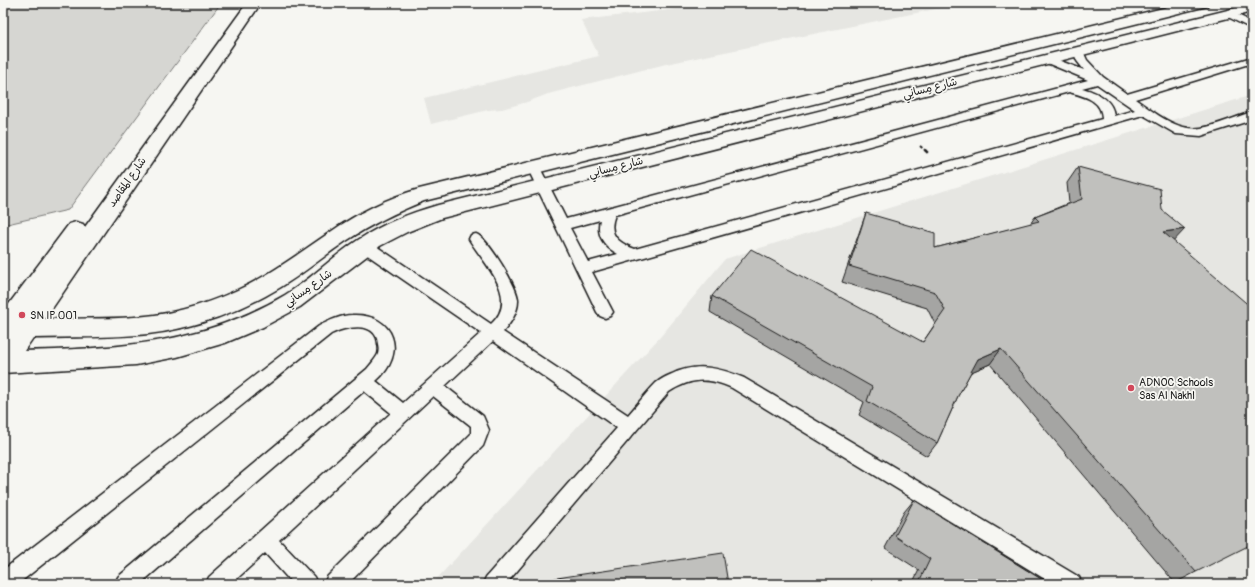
<svg xmlns="http://www.w3.org/2000/svg" width="1255" height="587" font-family="Pangolin,'Playpen Sans Arabic',sans-serif">
<rect width="100%" height="100%" fill="#f6f6f2"/>
<filter id="ink" filterUnits="userSpaceOnUse"><feTurbulence type="fractalNoise" baseFrequency=".025" numOctaves="2"/><feDisplacementMap in="SourceGraphic" scale="8" xChannelSelector="R" yChannelSelector="G"/><feConvolveMatrix kernelMatrix="1 2 1 2 8 2 1 2 1" color-interpolation-filters="sRGB"/></filter>
<g filter="url(#ink)">
<!-- built -->
<g fill="#e6e6e2">
<polygon points="729,3 965,3 666,64 548,94 527,102 502,109 488,110 431,124 424,98 599,56 581,20"/>
<polygon points="1252,95 1252,584 432,584 661,336 725,259"/>
</g>
<!-- green -->
<polygon fill="#d6d6d2" stroke="#797977" points="15,3 221,3 68,210 3,225 3,7"/>
<g fill="none" stroke-linecap="round" stroke-linejoin="round">
<!-- service casing -->
<g stroke="#1c1c1c" stroke-width="3">
<g id="service">
<polygon points="1230,11 1252,22 1252,29 1226,16 1225,14 1226,12"/>
<path d="M 1078,48 L 1082,49 L 1087,60 L 1103,77 L 1127,94 L 1252,57 L 1252,63 L 1135,99 C 1154,112 1177,132 1201,128 C 1218,125 1235,117 1252,112 L 1252,120 L 1201,136 L 1176,134 L 1143,115 L 592,272 L 613,312 L 610,316 L 605,318 L 600,316 L 597,312 L 527,167 L 528,164 L 533,163 L 538,164 L 566,219 L 1088,80 L 1042,61 L 1041,59 L 1042,57 L 1050,57 L 1084,70 L 1077,61 L 1073,51 ZM 1097,84 L 1135,110 L 1114,116 C 1113,99 1096,92 1082,88 ZM 1069,92 C 1084,96 1102,100 1102,119 L 635,249 C 618,243 607,234 615,215 ZM 600,220 C 596,235 604,247 618,254 L 588,262 L 570,228 Z"/>
<path d="M 476,234 C 487,237 519,289 518,301 C 518,312 510,324 503,332 L 628,415 C 637,405 646,393 656,383 C 661,379 667,376 672,374 C 698,362 719,368 744,378 L 1079,577 L 1082,584 L 1053,584 L 732,388 C 708,377 691,378 669,392 L 506,584 L 483,584 L 486,577 L 617,428 L 493,341 L 445,386 L 483,416 L 489,430 L 483,446 L 348,584 L 324,584 L 327,577 L 471,434 L 471,426 L 433,396 L 279,540 L 314,577 L 317,584 L 293,584 L 265,553 L 231,584 L 206,584 L 209,577 L 391,413 L 364,391 L 140,584 L 115,584 L 118,577 L 367,369 C 370,365 374,361 377,356 C 379,353 379,348 378,344 C 376,320 345,327 331,334 L 18,584 L 3,584 L 3,570 L 319,326 C 329,321 341,315 352,315 C 395,313 408,354 376,381 L 403,403 L 481,333 L 360,250 L 358,246 L 360,242 L 365,241 L 370,242 L 491,324 C 521,297 483,263 469,239 L 471,235 Z"/>
</g>
</g>
<!-- tertiary casing -->
<g stroke="#1c1c1c" stroke-width="3">
<path id="tertiary" d="M 247,3 L 261,3 L 45,319 C 81,318 119,320 155,315 C 194,309 232,295 266,275 C 288,262 308,247 329,233 C 356,214 387,198 419,189 L 1184,3 L 1209,3 L 1207,6 L 424,201 C 396,212 370,225 346,241 C 324,256 304,273 281,287 C 242,311 194,329 148,334 C 110,338 71,337 33,338 L 24,351 C 119,348 200,345 285,295 C 311,279 332,257 358,240 C 382,224 410,213 438,205 L 1252,4 L 1252,12 L 442,218 L 407,232 L 380,246 L 300,307 L 263,327 L 225,343 L 177,357 L 136,365 L 3,373 L 3,344 L 7,338 L 3,339 L 3,312 L 69,224 L 76,222 L 83,224 L 85,227 Z"/>
</g>
<!-- path-far1 -->
<polyline stroke="#1c1c1c" stroke-width="2" stroke-dasharray="3 2" stroke-linecap="butt" points="920,146 926,151"/>
<!-- path -->
<polyline stroke="#1c1c1c" stroke-width="2.5" stroke-dasharray="4 3" stroke-linecap="butt" points="925,150 928,153"/>
<!-- service -->
<use href="#service" fill="#f6f6f2" fill-rule="evenodd"/>
<!-- tertiary -->
<use href="#tertiary" fill="#f6f6f2" fill-rule="evenodd"/>
</g>
<!-- wall -->
<g fill="#a5a5a3" stroke="#1c1c1c">
<polygon points="1078,167 1162,210 1173,241 1196,572 1175,583 990,364 971,372 958,396 937,443 927,456 859,415 864,402 710,312 712,296 923,342 935,324 927,308 842,282 860,230 866,213 935,248 1030,224 1035,217 1069,203 1067,183"/>
<polygon points="914,500 1049,584 912,584 919,570 885,548 904,512"/>
</g>
<!-- shaded-wall -->
<g fill="#868684" stroke="#1c1c1c">
<polygon points="1185,229 1170,245 1163,232"/>
<polygon points="1001,349 990,364 967,374 978,359"/>
</g>
<!-- building -->
<g fill="#c0c0bd" stroke="#1c1c1c">
<polygon points="1078,167 1160,189 1162,210 1185,229 1163,232 1252,308 1252,544 1196,572 1001,349 978,359 958,396 937,443 867,401 872,387 712,296 751,249 923,342 945,310 935,292 849,266 866,213 935,233 935,248 1039,221 1035,217 1082,199"/>
<polygon points="914,500 1049,584 918,584 930,559 895,536"/>
<polygon points="723,553 728,584 517,584"/>
</g>
</g>
<!-- markers -->
<g fill="#d1495b" stroke="#f6f6f2" stroke-width="1.5">
<circle cx="22" cy="315" r="4"/>
<circle cx="1131" cy="388" r="4"/>
</g>
<g text-anchor="middle" dominant-baseline="central" stroke-width="3.5" stroke-linejoin="round" paint-order="stroke">
<!-- street labels -->
<g font-size="11" fill="#1c1c1c" stroke="#f6f6f2">
<text transform="translate(930 88) rotate(-14)">شارع مِسانِي</text>
<text transform="translate(616 167) rotate(-14)">شارع مِسانِي</text>
<text transform="translate(127 182) rotate(-55)">شارع المقاصد</text>
<text transform="translate(308 288) rotate(-35)">شارع مِسانِي</text>
</g>
<!-- poi labels -->
<g font-size="11" fill="#1c1c1c" stroke="#f6f6f2" text-anchor="start">
<text x="30" y="315">SN IP 001</text>
<text x="1139" y="382">ADNOC Schools<tspan x="1139" dy="13">Sas Al Nakhl</tspan></text>
</g>
</g>
<!-- margin -->
<rect width="1255" height="587" fill="none" stroke="#f6f6f2" stroke-width="16"/>
<rect x="8" y="8" width="1239" height="571" fill="none" stroke="#1c1c1c" stroke-width="1.5" filter="url(#ink)"/>
</svg>
